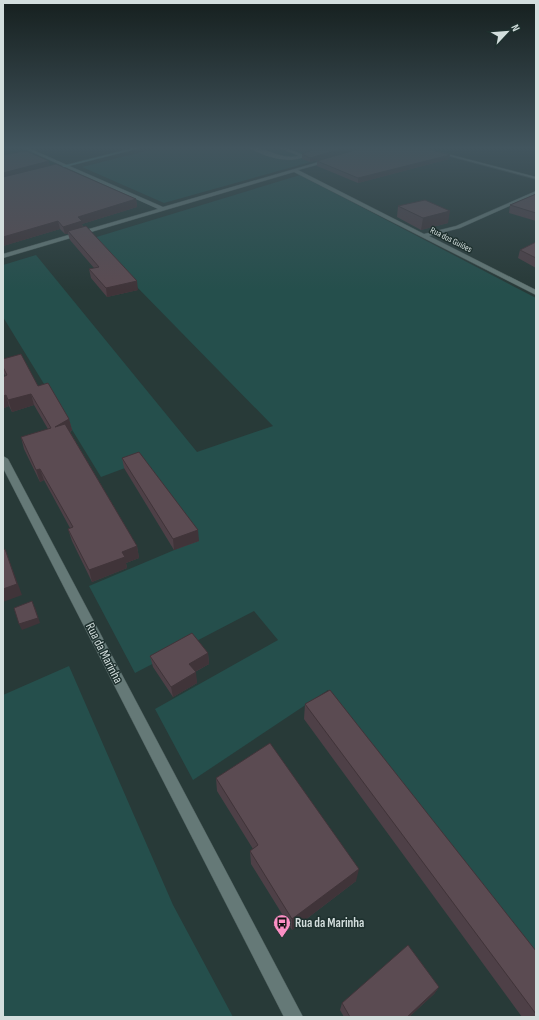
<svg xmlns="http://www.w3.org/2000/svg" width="539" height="1020" font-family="'Sofia Sans Condensed',sans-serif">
<rect width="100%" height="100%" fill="#283a38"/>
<!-- green -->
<g fill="#254f4c">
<polygon points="162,147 301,147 332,156 164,203 82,167"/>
<polygon points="300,175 536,298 536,957 328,690 193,780 155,709 278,640 254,611 135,673 89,586 198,540 141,462 101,477 3,317 3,265 36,255 197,452 273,426 90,239"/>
<polygon points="69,666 173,905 233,1017 3,1017 3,695"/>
</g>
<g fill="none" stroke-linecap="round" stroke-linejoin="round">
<!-- service casing -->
<g stroke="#465655" stroke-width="1">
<path id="service" d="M 248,147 C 265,146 278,160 299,156 L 278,147 L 284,147 L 306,156 C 290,165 262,156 248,147 Z"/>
</g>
<!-- minor casing -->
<g stroke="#465655" stroke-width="1">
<g id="minor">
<polygon points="21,147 26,147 163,207 329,159 331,161 298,170 424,234 456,226 536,191 536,194 460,228 429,236 536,290 536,295 294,172 3,258 3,254 158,209"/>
<polygon points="415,147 421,147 536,177 536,179"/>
</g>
</g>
<!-- tertiary casing -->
<g stroke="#465655" stroke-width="1">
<polygon id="tertiary" points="3,456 8,459 303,1017 284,1017 3,468"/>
</g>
<!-- secondary casing -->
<g stroke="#465655" stroke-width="1">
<polygon id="secondary" points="137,147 144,147 49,171 47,170"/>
</g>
<!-- service -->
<use href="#service" fill="#657977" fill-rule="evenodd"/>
<!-- minor -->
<use href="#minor" fill="#657977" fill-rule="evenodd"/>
<!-- tertiary -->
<use href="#tertiary" fill="#657977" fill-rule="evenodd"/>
<!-- secondary -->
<use href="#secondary" fill="#548885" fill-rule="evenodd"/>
</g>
<!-- wall -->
<g fill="#4e4047">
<polygon points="286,147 363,147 310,162 302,159 302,154 306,153"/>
<polygon points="3,155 50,166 136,199 137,207 82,224 83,227 138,290 107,297 91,278 89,269 94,268 70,240 68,234 65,234 60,229 3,246"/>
<polygon points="450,155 449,159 358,183 317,166 317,161"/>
<polygon points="536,194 536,221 509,213 510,205"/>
<polygon points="398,206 448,223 421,230 397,217"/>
<polygon points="536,242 536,268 518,258 520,250"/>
<polygon points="3,359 38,386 69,419 72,430 70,432 137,546 139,558 126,563 127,568 92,582 72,541 68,529 70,528 44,480 40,482 24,449 21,437 48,429 34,405 12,412 9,406 4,408 3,407 3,377 5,376 3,371"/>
<polygon points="122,458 199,541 174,550 124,468"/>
<polygon points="208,653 209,664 195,672 197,683 173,697 153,667 150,656"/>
<polygon points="305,704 536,951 536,1017 522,1017 304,719"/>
<polygon points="216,778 356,881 292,930 251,864 250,851 253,849 217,791"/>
<polygon points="439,987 434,994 409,1017 344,1017 340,1010 342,1003"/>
</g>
<!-- shaded-wall -->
<g fill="#403439">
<polygon points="348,147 363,147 310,162 310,158"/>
<polygon points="450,155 449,159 358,183 358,178"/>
<polygon points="49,161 50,168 3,180 3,173"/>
<polygon points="136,199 137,207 82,224 83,229 68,231 68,234 65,234 63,227 78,217"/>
<polygon points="450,211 448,223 421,230 423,218"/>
<polygon points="58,221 60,229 3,246 3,237"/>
<polygon points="137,281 138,290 107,297 106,288"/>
<polygon points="31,394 34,405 12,412 8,400"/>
<polygon points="6,395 9,406 4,408 3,396"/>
<polygon points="69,419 72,430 58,438 55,427"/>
<polygon points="40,469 44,480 40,482 36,470"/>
<polygon points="198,530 199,541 174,550 173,539"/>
<polygon points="137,546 139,558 126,563 127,568 92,582 89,570 122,552"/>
<polygon points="5,549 22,595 3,602 3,589"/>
<polygon points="35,607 40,623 22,630 19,624"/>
<polygon points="208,653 209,664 191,674 189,664"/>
<polygon points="196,672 197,683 173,697 171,687"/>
<polygon points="359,869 356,881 292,930 292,919"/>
<polygon points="439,987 434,994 409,1017 407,1017"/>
</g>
<!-- building -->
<g fill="#5b4b52" stroke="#403439">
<polygon points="302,147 348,147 310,158 302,154 312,150"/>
<polygon points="365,147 422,147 450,155 358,178 317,161"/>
<polygon points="26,151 49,161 3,173 3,155"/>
<polygon points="56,164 136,199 78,217 82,221 63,227 58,221 3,237 3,177"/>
<polygon points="536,194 536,213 510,205"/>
<polygon points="425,200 450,211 423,218 398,206"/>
<polygon points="86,226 137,281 106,288 89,269 99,267 68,231"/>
<polygon points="536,242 536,258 520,250"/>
<polygon points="21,354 38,386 48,383 69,419 55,427 65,424 137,546 122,552 125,557 89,570 68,529 73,527 40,469 36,470 21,437 51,428 31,394 8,400 6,395 3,396 3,377 7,375 3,367 3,359"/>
<polygon points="139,452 198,530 173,539 122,458"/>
<polygon points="5,549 17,584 3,589 3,550"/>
<polygon points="32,601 38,618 19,624 14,608"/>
<polygon points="192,633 208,653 189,664 196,672 171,687 150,656"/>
<polygon points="330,690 536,951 536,1014 305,704"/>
<polygon points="270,743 359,869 292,919 250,851 258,845 216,778"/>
<polygon points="408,945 439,987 407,1017 350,1017 342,1003"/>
</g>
<!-- sky -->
<linearGradient id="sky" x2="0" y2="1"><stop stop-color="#16201f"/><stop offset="0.51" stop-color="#42555e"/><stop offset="1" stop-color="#42555e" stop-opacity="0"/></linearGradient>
<rect width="539" height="290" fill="url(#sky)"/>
<!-- icons -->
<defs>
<g id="bus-pin" transform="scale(0.9)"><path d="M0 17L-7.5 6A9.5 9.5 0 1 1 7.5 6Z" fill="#fb8fc4" stroke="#1e302e"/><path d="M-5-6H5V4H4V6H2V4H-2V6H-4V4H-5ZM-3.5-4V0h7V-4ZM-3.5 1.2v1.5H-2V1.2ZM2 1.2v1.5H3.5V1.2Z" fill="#111"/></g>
</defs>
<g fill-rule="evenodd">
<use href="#bus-pin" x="282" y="923"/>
</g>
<g text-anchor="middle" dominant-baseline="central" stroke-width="3" stroke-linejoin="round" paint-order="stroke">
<!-- far-street labels -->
<g font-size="9" fill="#d3dedd" stroke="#1e302e">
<text transform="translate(451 240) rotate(27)">Rua dos Guiões</text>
</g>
<!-- near-street labels -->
<g font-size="13" fill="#d3dedd" stroke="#1e302e">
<text transform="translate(104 653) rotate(63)">Rua da Marinha</text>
</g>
<!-- near-poi labels -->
<g font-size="13" font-weight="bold" fill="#d3dedd" stroke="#1e302e" text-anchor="start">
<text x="295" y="923">Rua da Marinha</text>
</g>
</g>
<!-- border -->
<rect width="539" height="1020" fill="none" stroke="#d3dedd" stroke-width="8"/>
<!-- north arrow -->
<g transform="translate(507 32) rotate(64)" stroke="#1e302e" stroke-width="3" paint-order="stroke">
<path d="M0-3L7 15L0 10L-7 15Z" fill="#d3dedd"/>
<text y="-6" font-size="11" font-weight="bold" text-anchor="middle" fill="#d3dedd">N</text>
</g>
</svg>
